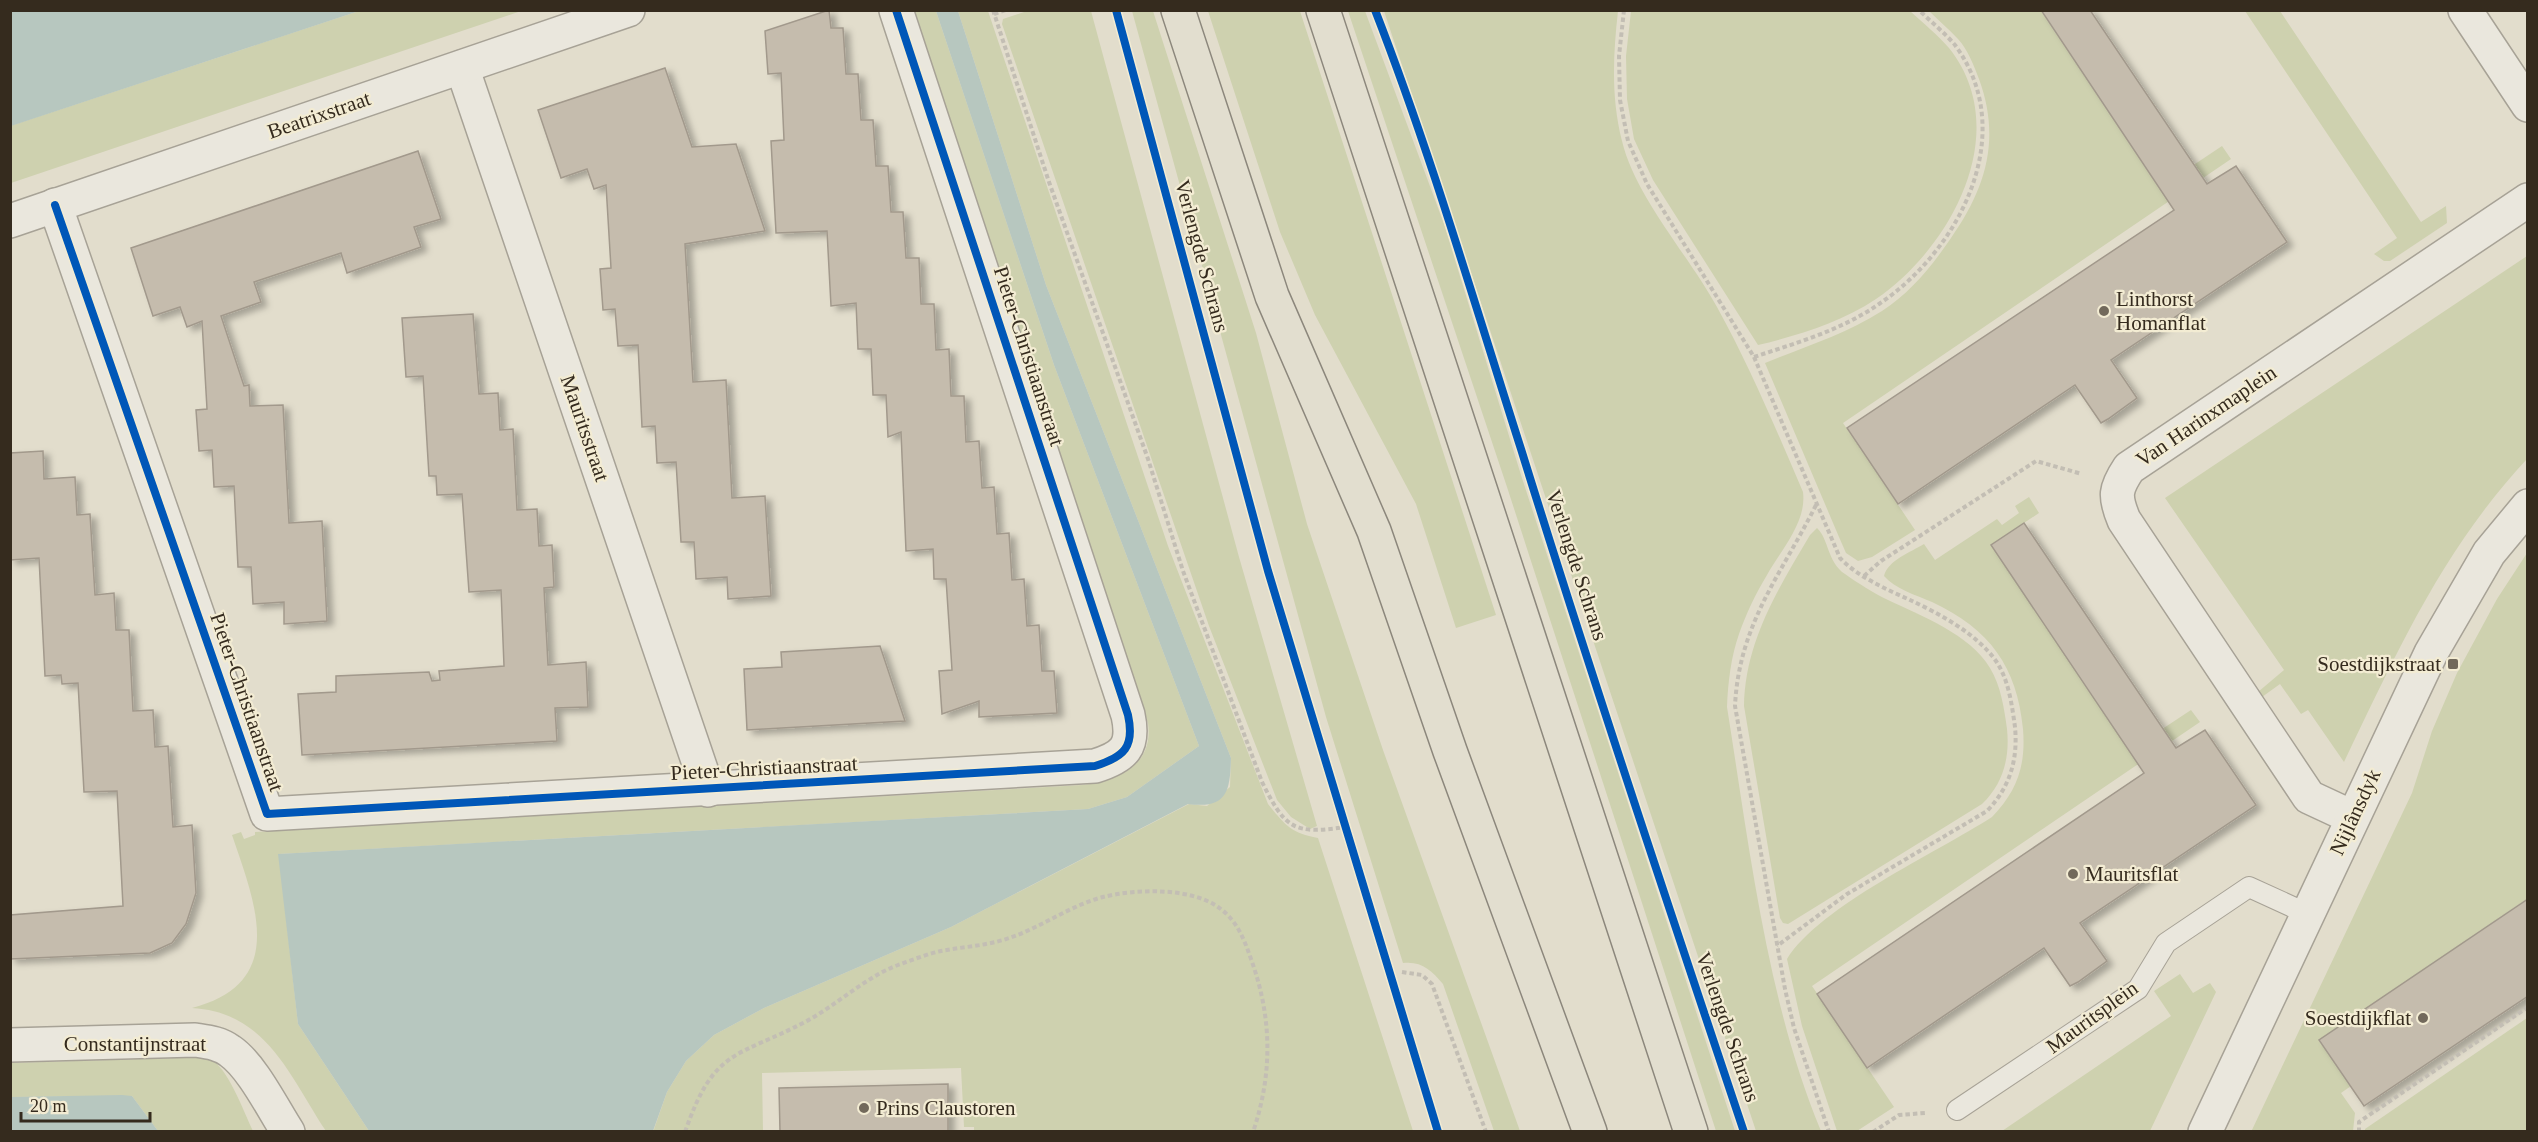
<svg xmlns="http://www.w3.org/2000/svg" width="2538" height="1142" font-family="Georgia,serif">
<defs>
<filter id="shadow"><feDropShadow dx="6" dy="4" stdDeviation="3" flood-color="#0004"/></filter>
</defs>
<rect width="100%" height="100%" fill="#e2ddcc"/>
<!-- green -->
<g fill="#ced1af">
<polygon points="359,11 521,11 11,183 10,126"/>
<path d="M 913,11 L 936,11 L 1054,365 L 1199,746 L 1127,797 L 1088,809 L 279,854 L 298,1024 L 369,1131 L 326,1131 C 290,1077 267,1012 192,1008 C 289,983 255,903 232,835 L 241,832 L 244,839 L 255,835 L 255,832 L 1082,785 C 1118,781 1154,765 1148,723 Z"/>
<path d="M 958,11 L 988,11 L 1168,546 L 1268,804 C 1285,825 1291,833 1318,838 L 1413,1131 L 974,1131 L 974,1127 L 964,1127 L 961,1068 L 762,1073 L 763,1131 L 653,1132 L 667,1092 L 686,1061 L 714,1035 L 764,1008 L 951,927 L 1189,804 L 1207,806 L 1230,787 L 1231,758 L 1046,285 Z"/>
<polygon points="1027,11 1091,11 1239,557 1317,826 1310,829 1291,817 1277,800 1209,626 1002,24 1003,19"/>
<path d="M 1132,11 L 1153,11 L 1256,333 L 1307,524 L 1383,750 L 1520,1131 L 1494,1131 L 1443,984 C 1431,970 1422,961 1403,963 L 1326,717 Z"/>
<polygon points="1208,11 1300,11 1496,615 1456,628 1416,504 1315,315 1280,232"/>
<polygon points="1348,11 1365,11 1444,224 1521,475 1735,1131 1716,1131 1507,487"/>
<path d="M 1384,11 L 1618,11 C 1613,55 1611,98 1622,141 C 1635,196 1689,256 1717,307 C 1750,367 1776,429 1803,492 C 1807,522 1781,550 1767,575 C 1756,593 1746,614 1739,634 C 1731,657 1728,682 1727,707 C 1749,845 1767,1002 1821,1131 L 1756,1131 Z"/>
<path d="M 1631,11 L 1910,11 C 1923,23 1938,35 1949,48 C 2015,131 1951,248 1876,299 C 1840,323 1799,335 1758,345 L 1653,180 L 1634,139 L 1627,99 L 1626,56 Z"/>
<path d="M 1929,11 L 2041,11 L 2159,188 L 2222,146 L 2231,159 L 1843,423 L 1915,530 L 1872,557 L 1858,561 L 1846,553 L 1839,537 L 1765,363 C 1804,347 1846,334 1882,311 C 1910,293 1932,266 1951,238 C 1986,188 2001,139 1979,79 C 1974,66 1968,50 1958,39 C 1949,29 1938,20 1929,11 Z"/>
<polygon points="2245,11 2280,11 2421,222 2446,206 2447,223 2390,261 2384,261 2374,254 2397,238"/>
<path d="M 2527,256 L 2527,459 C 2443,549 2397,652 2344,762 L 2308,710 L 2301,714 L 2280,684 L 2262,697 L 2258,692 L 2284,670 L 2165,498 Z"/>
<path d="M 2029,497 L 2039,513 L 1991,545 L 2129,751 L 2191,710 L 2200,722 L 1812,986 L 1894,1107 L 1857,1131 L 1837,1131 L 1802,1026 L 1787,959 C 1820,906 1936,853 1992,817 C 2017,791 2026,766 2023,729 C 2017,667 1990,629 1932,602 C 1916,595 1895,589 1884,576 C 1888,560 1911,552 1924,544 L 1935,560 L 1997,519 L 2002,525 L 2019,513 L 2015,506 Z"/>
<path d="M 1817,528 C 1829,539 1827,562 1845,574 C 1858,583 1873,593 1888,600 C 1921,616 1970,634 1990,668 C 2001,686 2004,708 2007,729 C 2010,758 2003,784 1982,804 L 1788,924 L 1783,923 L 1780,918 L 1744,706 C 1745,642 1778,589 1810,535 Z"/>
<polygon points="2527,553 2527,899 2319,1041 2351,1086 2341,1093 2355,1113 2353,1131 2251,1132 2412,793 2432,731 2457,673 2497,599"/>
<polygon points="2180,974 2193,993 2210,983 2216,992 2150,1131 2002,1131 2171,1016 2154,991"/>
<polygon points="2527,1018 2527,1131 2365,1131 2365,1129"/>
<path d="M 176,1058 C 186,1058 199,1057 209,1059 C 227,1064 245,1115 253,1131 L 158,1131 L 132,1096 L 11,1097 L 10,1063 Z"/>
</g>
<!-- water -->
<g fill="#b7c7bf">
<polygon points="11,10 359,10 359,11 11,126"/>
<path d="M 936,11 L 958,11 L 1046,285 L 1231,758 C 1230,792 1227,809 1188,804 L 951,927 L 764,1008 L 714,1035 L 686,1061 L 667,1092 L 653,1131 L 369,1131 L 298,1024 L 278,854 L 1088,809 L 1127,797 L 1199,746 L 1054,365 Z"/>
<polygon points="122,1095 132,1096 158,1131 11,1131 11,1097"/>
</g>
<!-- building -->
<g fill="#c5bcad" stroke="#a2998c" stroke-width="1.5" filter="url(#shadow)">
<polygon points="829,10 831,28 843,28 846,74 858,74 861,120 873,120 876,166 888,166 891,212 903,212 906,258 919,258 921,304 934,304 936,350 949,349 951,396 964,396 966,442 979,441 982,488 994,487 997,534 1009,533 1012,580 1024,579 1027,626 1039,625 1042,671 1054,671 1057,713 979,717 979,701 942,714 939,671 952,670 946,579 934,579 933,549 906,551 901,432 888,437 886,395 873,395 871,349 858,349 856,303 831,306 827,231 776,233 771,141 784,140 781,73 768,74 765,31"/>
<polygon points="2041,10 2090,10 2207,184 2236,166 2287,242 2111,360 2137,398 2108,419 2101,423 2075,385 1898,504 1847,428 2174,210"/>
<polygon points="665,68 692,147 736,144 765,231 685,244 693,382 726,380 732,498 765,496 771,596 728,599 727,577 696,579 694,542 681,542 676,462 657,463 655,426 642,427 638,345 618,346 615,309 603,310 600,269 611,268 606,185 594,189 587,169 561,178 538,110"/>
<polygon points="418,151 441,219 414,227 421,247 347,273 341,253 254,282 261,302 221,316 244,386 249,385 250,406 283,405 289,523 322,521 327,621 284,624 284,602 253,604 251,567 238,567 234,486 214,487 212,450 199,451 196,410 207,409 202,321 187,327 180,307 153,316 131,248"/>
<polygon points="473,314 479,394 498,393 500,430 513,429 517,510 537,509 539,546 552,545 554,587 544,588 548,665 586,662 588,707 555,708 557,741 302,755 298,694 336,692 336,676 429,672 432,681 440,680 439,671 504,666 501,590 469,592 462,494 437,495 436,476 429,476 423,376 406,377 402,318"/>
<polygon points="43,451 44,479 75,477 77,515 90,514 95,595 114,593 116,630 129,630 133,711 153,710 155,747 168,746 173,827 192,825 196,893 186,924 172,943 150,953 10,959 10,915 123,906 117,791 84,792 78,683 62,684 61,675 45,676 39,558 10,560 10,453"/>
<polygon points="2024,523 2176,748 2205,730 2256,805 2080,923 2107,961 2078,982 2070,986 2044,948 1867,1068 1817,994 2144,773 1991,545"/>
<polygon points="880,646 905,721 747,730 744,669 782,667 781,652"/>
<polygon points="2528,899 2528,996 2364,1106 2319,1040"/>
<polygon points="948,1084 948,1131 780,1131 779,1088"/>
</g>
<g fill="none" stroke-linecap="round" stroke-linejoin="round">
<!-- service casing -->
<g stroke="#a7a296" stroke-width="22">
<polyline id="service" points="1957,1110 2138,989 2166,943 2249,887 2308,914"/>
</g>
<!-- minor casing -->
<g stroke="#a7a296" stroke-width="36">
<g id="minor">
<polyline points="2465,10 2528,105"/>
<polyline points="462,67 708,790"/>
<path d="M 55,205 L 267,814 L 1095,766 C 1124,757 1135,747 1128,715 L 896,10"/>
<polyline points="10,221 628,10"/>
<path d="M 2352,817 L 2309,797 L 2124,520 C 2114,496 2115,489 2129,468 L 2528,200"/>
<path d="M 10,1045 L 195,1040 C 208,1042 219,1043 230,1051 C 252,1066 273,1109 288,1132"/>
<polyline points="2205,1132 2431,653 2489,553 2528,506"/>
</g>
</g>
<!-- primary casing -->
<g stroke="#8c877c" stroke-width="36">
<g id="primary">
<polyline points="1178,10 1272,296 1374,531 1450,751 1590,1132"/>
<polyline points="1323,10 1691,1132"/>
</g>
</g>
<!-- path -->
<g stroke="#c3beb4" stroke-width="4" stroke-dasharray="4.5 3" stroke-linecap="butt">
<path d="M 993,10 L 1049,182 L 1148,459 L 1183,571 L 1262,782 C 1285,828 1293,835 1345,827"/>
<path d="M 1624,10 L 1619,56 L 1620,100 L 1628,141 L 1647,184 L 1754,357 C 1796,343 1842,330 1879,304 C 1960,250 2020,133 1955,45 C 1945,33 1931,22 1919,10"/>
<polyline points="994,14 1006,10"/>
<path d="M 1754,357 L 1840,558 C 1858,577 1886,589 1910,600 C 1940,614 1977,634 1996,661 C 2009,680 2012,706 2015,727 C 2018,760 2010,787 1987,811 L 1847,894 L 1777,946"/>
<path d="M 1816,505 C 1781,575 1739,624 1735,706 L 1785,989 L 1794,1028 L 1829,1132"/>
<polyline points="1864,576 1881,561 2036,461 2082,474"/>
<polyline points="1402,972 1422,975 1432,984 1486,1132"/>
<path d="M 685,1132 C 714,1048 736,1058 805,1022 C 837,1005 864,978 898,965 C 912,960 927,954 941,951 C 961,947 983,946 1003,940 C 1038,930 1068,906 1103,897 C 1136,889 1189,887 1218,907 C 1237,920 1244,939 1251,959 C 1272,1017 1273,1073 1253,1132"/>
<polyline points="1873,1132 1899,1115 1925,1113"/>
<polyline points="2359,1132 2359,1122 2528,1007"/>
</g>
<!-- service -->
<use href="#service" stroke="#eae7dd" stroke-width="20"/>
<!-- minor -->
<use href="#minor" stroke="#eae7dd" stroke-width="33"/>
<!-- primary -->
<use href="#primary" stroke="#e2decf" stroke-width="33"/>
<!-- cycleway casing -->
<g stroke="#f3ecd3" stroke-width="11">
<g id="cycleway">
<polyline points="1116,10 1268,571 1438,1132"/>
<path d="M 1375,10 C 1431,154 1474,302 1521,449 C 1592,678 1668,905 1744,1132"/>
<path d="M 55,205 L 267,814 L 1095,766 C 1124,757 1135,747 1128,715 L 896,10"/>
</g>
</g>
<!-- cycleway -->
<use href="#cycleway" stroke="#0057b8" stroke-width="8"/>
</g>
<!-- markers -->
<g fill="#72695b" stroke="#f3ecd3" stroke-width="2">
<circle cx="2104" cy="311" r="6"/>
<rect x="2447" y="658" width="12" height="12" rx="3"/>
<circle cx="2073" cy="874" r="6"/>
<circle cx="2423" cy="1018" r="6"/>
<circle cx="864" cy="1108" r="6"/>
</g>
<g text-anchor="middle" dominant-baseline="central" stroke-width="4.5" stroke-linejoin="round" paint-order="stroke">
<!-- street labels -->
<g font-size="21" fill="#352b1e" stroke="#f3ecd3">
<text transform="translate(319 115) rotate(-19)">Beatrixstraat</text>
<text transform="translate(1202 256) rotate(75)">Verlengde Schrans</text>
<text transform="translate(1029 356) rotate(72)">Pieter-Christiaanstraat</text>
<text transform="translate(2206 416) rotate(-34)">Van Harinxmaplein</text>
<text transform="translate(585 428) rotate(71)">Mauritsstraat</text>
<text transform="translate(1577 565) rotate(72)">Verlengde Schrans</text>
<text transform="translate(247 702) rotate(71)">Pieter-Christiaanstraat</text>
<text transform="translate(764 768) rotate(-3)">Pieter-Christiaanstraat</text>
<text transform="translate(2355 812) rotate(-65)">Nijlânsdyk</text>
<text transform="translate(2092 1017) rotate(-36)">Mauritsplein</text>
<text transform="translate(1728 1027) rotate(71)">Verlengde Schrans</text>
<text x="135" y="1044">Constantijnstraat</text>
</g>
<!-- poi labels -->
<g font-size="21" fill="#352b1e" stroke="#f3ecd3" text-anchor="start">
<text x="2116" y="299">Linthorst<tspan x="2116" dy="24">Homanflat</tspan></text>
<text x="2441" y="664" text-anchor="end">Soestdijkstraat</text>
<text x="2085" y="874">Mauritsflat</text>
<text x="2411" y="1018" text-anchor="end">Soestdijkflat</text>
<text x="876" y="1108">Prins Claustoren</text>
</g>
</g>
<!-- border -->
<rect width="2538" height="1142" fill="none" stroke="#352b1e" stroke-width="24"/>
<!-- scale -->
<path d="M21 1112v9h129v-9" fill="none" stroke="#352b1e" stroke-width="3"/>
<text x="30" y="1112" font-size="18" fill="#352b1e" stroke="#f3ecd3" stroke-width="4.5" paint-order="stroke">20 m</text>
</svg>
